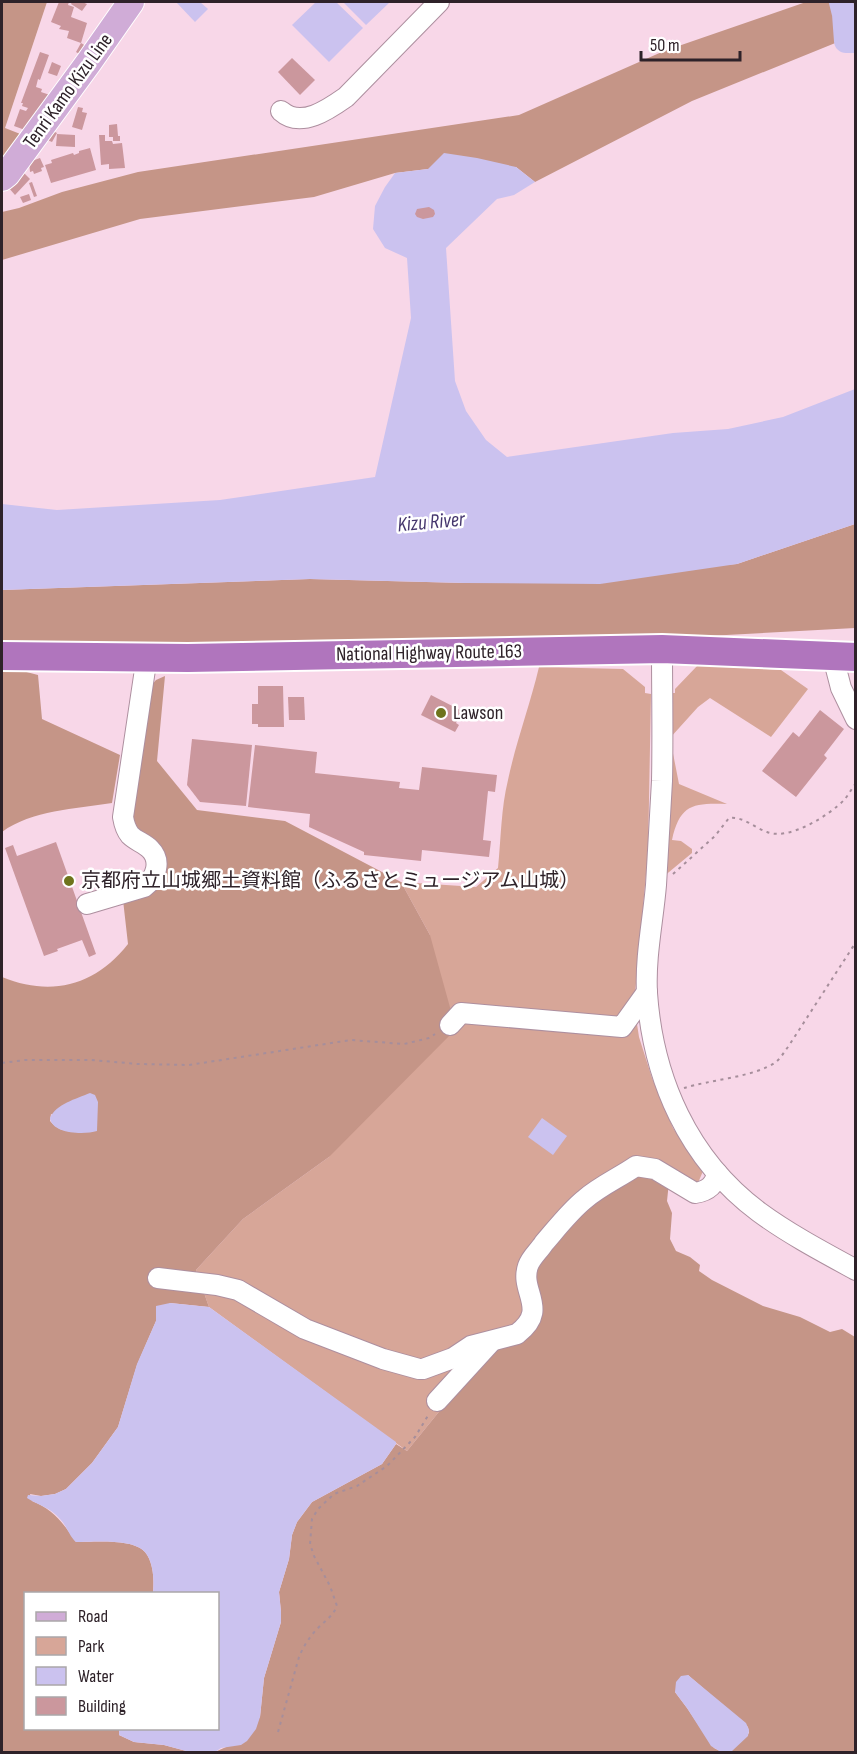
<svg xmlns="http://www.w3.org/2000/svg" width="857" height="1754" font-family="'Sofia Sans Condensed','Noto Sans JP',sans-serif">
<rect width="100%" height="100%" fill="#f8d7e8"/>
<!-- green -->
<g fill="#d7a698">
<path d="M 698,665 L 781,670 L 808,689 L 771,737 L 710,698 L 698,707 L 670,738 L 679,784 L 727,804 C 693,803 680,804 672,840 L 681,841 L 692,849 L 692,853 L 663,877 L 670,693 L 675,693 L 675,689 Z"/>
<path d="M 539,667 L 623,669 L 645,687 L 645,693 L 651,694 L 648,853 L 634,1005 L 639,1037 L 652,1078 L 673,1128 L 703,1171 L 698,1183 L 675,1174 L 537,1308 L 495,1343 L 407,1451 L 209,1307 L 196,1270 L 243,1219 L 329,1157 L 430,935 L 401,882 L 476,887 L 498,868 C 501,839 501,808 508,780 C 516,742 530,705 539,667 Z"/>
</g>
<!-- forest -->
<g fill="#c59587" fill-rule="evenodd">
<polygon points="2,2 47,2 5,128 28,137 2,170"/>
<polygon points="806,2 855,2 855,35 692,101 535,182 516,167 428,169 395,173 314,197 140,219 2,260 2,212 19,208 62,192 138,172 519,115 664,51"/>
<polygon points="855,524 855,628 595,642 2,646 2,590 310,579 465,583 737,564"/>
<path d="M 2,663 L 15,669 L 38,675 L 42,719 L 120,755 L 112,803 C 75,809 32,810 2,832 Z"/>
<path d="M 165,676 L 157,761 L 197,810 L 285,821 L 401,882 L 430,935 L 456,1029 L 329,1157 L 243,1219 L 196,1270 L 209,1307 L 170,1303 L 156,1321 L 137,1365 L 118,1427 L 92,1463 L 66,1489 L 55,1494 L 41,1496 L 30,1494 L 32,1501 C 53,1509 64,1524 76,1542 C 93,1542 133,1538 145,1552 C 154,1563 154,1581 153,1593 L 26,1594 L 26,1728 L 119,1729 L 119,1735 L 134,1742 L 164,1745 L 190,1752 L 2,1752 L 2,977 C 51,997 95,986 128,944 L 123,900 L 160,876 L 130,828 L 149,688 L 156,680 ZM 51,1114 L 93,1132 C 77,1132 60,1134 50,1121 Z"/>
<polygon points="635,1169 669,1182 667,1201 672,1213 670,1239 676,1251 690,1257 700,1265 699,1271 712,1280 763,1306 800,1317 830,1332 842,1329 855,1337 855,1752 730,1752 749,1733 748,1727 688,1675 675,1692 687,1708 714,1748 722,1752 215,1752 226,1747 260,1717 264,1678 281,1622 281,1612 279,1592 289,1559 292,1535 297,1522 312,1502 382,1464 396,1444 407,1451 495,1343 522,1337 531,1274 551,1238"/>
</g>
<!-- water -->
<g fill="#cbc2ef">
<polygon points="176,2 200,2 208,9 195,22"/>
<polygon points="316,2 336,2 363,28 329,62 292,25"/>
<polygon points="343,2 390,2 366,25"/>
<polygon points="444,153 477,158 516,167 535,182 514,195 497,199 446,248 455,381 466,411 486,440 507,457 673,433 728,429 783,417 855,389 855,524 737,564 600,584 465,583 310,579 2,590 2,504 57,510 220,500 375,477 411,318 407,258 385,248 373,229 375,206 385,187 395,173 428,169"/>
<path d="M 90,1093 L 95,1095 L 98,1102 L 97,1131 C 84,1135 52,1134 50,1118 C 56,1104 76,1099 90,1093 Z"/>
<polygon points="542,1118 567,1136 553,1155 528,1137"/>
<path d="M 170,1303 L 209,1307 L 396,1442 L 396,1444 L 382,1464 L 312,1502 L 297,1522 L 292,1535 L 289,1559 L 279,1592 L 281,1612 L 281,1622 L 264,1678 L 260,1717 L 256,1729 L 247,1741 L 241,1745 L 221,1748 L 215,1752 L 190,1752 L 164,1745 L 134,1742 L 119,1735 L 119,1729 L 218,1728 L 218,1594 L 153,1593 C 154,1581 154,1563 145,1552 C 133,1538 93,1542 76,1542 C 69,1536 67,1526 60,1519 C 51,1508 38,1505 27,1498 L 28,1495 L 41,1496 L 55,1494 L 66,1489 L 92,1463 L 118,1427 L 137,1364 L 156,1321 L 156,1306 Z"/>
<polygon points="688,1675 746,1723 749,1730 748,1736 731,1752 721,1752 711,1746 687,1708 675,1692 676,1682 681,1676"/>
</g>
<g fill="none" stroke-linecap="round" stroke-linejoin="round">
<!-- river -->
<polyline stroke="#cbc2ef" stroke-width="24" points="841,2 844,14 846,41 856,41"/>
</g>
<!-- building -->
<g fill="#cb979d">
<polygon points="59,2 69,2 68,5 74,7 71,17 87,23 81,43 67,38 69,31 59,29 61,26 51,22"/>
<polygon points="72,2 82,2 87,4 82,11 71,4"/>
<polygon points="81,43 89,48 84,57 76,52"/>
<polygon points="40,52 49,55 40,80 38,79 36,87 42,89 41,92 50,95 43,114 36,111 34,115 37,116 25,130 14,126 20,109 26,111 28,108 22,106 23,103 21,103"/>
<polygon points="292,58 315,80 300,95 278,72"/>
<polygon points="52,62 61,66 57,76 48,73"/>
<polygon points="78,107 83,108 82,112 87,113 82,130 72,127"/>
<polygon points="117,124 118,136 120,136 120,141 113,141 113,137 109,137 109,125"/>
<polygon points="49,129 57,133 52,142 45,139"/>
<polygon points="57,134 75,135 75,147 56,146"/>
<polygon points="99,135 105,135 105,141 112,141 113,144 122,143 125,168 109,169 109,164 101,165"/>
<polygon points="90,148 96,170 51,183 45,165 52,163 51,160 73,153 74,155 79,153 79,151"/>
<polygon points="40,158 44,167 41,168 42,171 34,174 33,171 30,172 29,162"/>
<polygon points="24,173 30,179 15,195 8,187"/>
<polygon points="32,182 37,196 34,197 29,183"/>
<polygon points="29,194 31,200 23,203 20,197"/>
<polygon points="429,207 434,210 435,214 433,217 423,219 417,217 415,214 417,209"/>
<polygon points="258,686 283,686 284,727 258,727 258,724 252,724 252,704 258,704"/>
<polygon points="431,695 462,711 456,723 459,725 455,732 421,715"/>
<polygon points="288,697 304,697 305,720 289,720"/>
<polygon points="820,710 844,729 824,755 827,758 796,797 762,771 793,732 799,737"/>
<polygon points="192,739 252,745 246,806 200,802 187,785"/>
<polygon points="255,745 317,752 315,773 400,782 399,788 419,790 422,767 497,775 495,792 488,791 483,840 491,841 489,857 422,850 421,861 364,855 364,852 309,827 310,814 248,807"/>
<polygon points="56,842 96,954 89,957 82,940 57,949 58,951 44,956 5,848 13,845 17,856"/>
</g>
<g fill="none" stroke-linecap="round" stroke-linejoin="round">
<!-- minor casing -->
<g stroke="#ad8f9f" stroke-width="22">
<g id="minor">
<path d="M 281,111 C 301,129 329,109 346,97 L 439,2"/>
<path d="M 662,649 C 662,693 663,737 662,781 C 660,815 658,850 656,885 C 653,921 645,957 647,993 C 653,1079 688,1159 759,1212 C 789,1234 823,1252 856,1270"/>
<polyline points="833,657 841,688 856,719"/>
<path d="M 87,904 L 144,887 C 156,878 162,861 150,849 C 144,843 136,841 130,835 C 126,830 124,823 123,817 L 147,656"/>
<polyline points="450,1025 461,1013 622,1027 647,992"/>
<path d="M 158,1278 L 217,1285 L 238,1290 L 305,1329 L 383,1359 L 419,1369 L 423,1369 L 453,1358 L 471,1346 L 517,1334 C 550,1309 519,1292 528,1266 C 531,1257 539,1251 544,1243 C 557,1228 570,1211 585,1199 C 600,1186 620,1177 636,1166 L 655,1169 L 695,1193 C 708,1191 715,1185 717,1173"/>
<polyline points="437,1401 490,1343"/>
</g>
</g>
<!-- major casing -->
<g stroke="#fff" stroke-width="28">
<polyline id="major" points="2,178 7,174 89,62 131,2"/>
</g>
<!-- highway casing -->
<g stroke="#fff" stroke-width="32">
<polyline id="highway" points="2,656 188,658 662,649 856,657"/>
</g>
<!-- path -->
<g stroke="#a68e9b" stroke-width="2" stroke-dasharray="3 4.5" stroke-linecap="butt">
<path d="M 673,874 L 715,836 L 729,818 C 743,816 755,828 767,832 C 789,841 830,815 845,799 C 849,794 852,788 856,783"/>
<polyline points="2,1063 25,1060 91,1060 138,1064 189,1065 351,1040 404,1044 429,1038 435,1034"/>
<path d="M 684,1088 C 709,1080 755,1077 776,1062 C 781,1058 784,1052 788,1047 L 856,942"/>
<path d="M 278,1732 L 299,1657 C 303,1647 310,1636 318,1628 C 325,1621 333,1616 337,1606 L 330,1586 L 314,1556 L 310,1544 L 312,1519 L 318,1509 L 334,1494 L 357,1486 L 387,1466 L 415,1437 L 429,1414"/>
</g>
<!-- minor -->
<use href="#minor" stroke="#fff" stroke-width="20"/>
<!-- major -->
<use href="#major" stroke="#d0acd7" stroke-width="26"/>
<!-- highway -->
<use href="#highway" stroke="#b075bd" stroke-width="28"/>
</g>
<!-- markers -->
<g fill="#6e741c" stroke="#fff" stroke-width="2">
<circle cx="441" cy="713" r="6"/>
<circle cx="69" cy="881" r="6"/>
</g>
<g text-anchor="middle" dominant-baseline="central" stroke-width="5" stroke-linejoin="round" paint-order="stroke">
<!-- street labels -->
<g font-size="20" fill="#2e2229" stroke="#fff">
<text transform="translate(68 91) rotate(-54)">Tenri Kamo Kizu Line</text>
<text transform="translate(429 653) rotate(-1)">National Highway Route 163</text>
</g>
<!-- poi labels -->
<g font-size="20" fill="#2e2229" stroke="#fff" text-anchor="start">
<text x="453" y="713">Lawson</text>
<text x="81" y="881">京都府立山城郷土資料館（ふるさとミュージアム山城）</text>
</g>
<!-- water labels -->
<g font-size="21" font-style="italic" fill="#45366d" stroke="#fff">
<text transform="translate(431 522) rotate(-5)">Kizu River</text>
</g>
</g>
<!-- border -->
<rect width="857" height="1754" fill="none" stroke="#2e2229" stroke-width="6"/>
<!-- legend -->
<rect x="24" y="1592" width="195" height="138" fill="#ffffff" stroke="#aba7a9" stroke-width="1.5"/>
<rect x="36" y="1612" width="30" height="9" fill="#d0acd7" stroke="#aba7a9" stroke-width="1.5"/>
<text x="78" y="1622" font-size="18" fill="#2e2229">Road</text>
<rect x="36" y="1637" width="30" height="18" fill="#d7a698" stroke="#aba7a9" stroke-width="1.5"/>
<text x="78" y="1652" font-size="18" fill="#2e2229">Park</text>
<rect x="36" y="1667" width="30" height="18" fill="#cbc2ef" stroke="#aba7a9" stroke-width="1.5"/>
<text x="78" y="1682" font-size="18" fill="#2e2229">Water</text>
<rect x="36" y="1697" width="30" height="18" fill="#cb979d" stroke="#aba7a9" stroke-width="1.5"/>
<text x="78" y="1712" font-size="18" fill="#2e2229">Building</text>
<!-- scale -->
<path d="M641 51v9h99v-9" fill="none" stroke="#2e2229" stroke-width="3"/>
<text x="650" y="51" font-size="18" fill="#2e2229" stroke="#ffffff" stroke-width="4.5" paint-order="stroke">50 m</text>
</svg>
